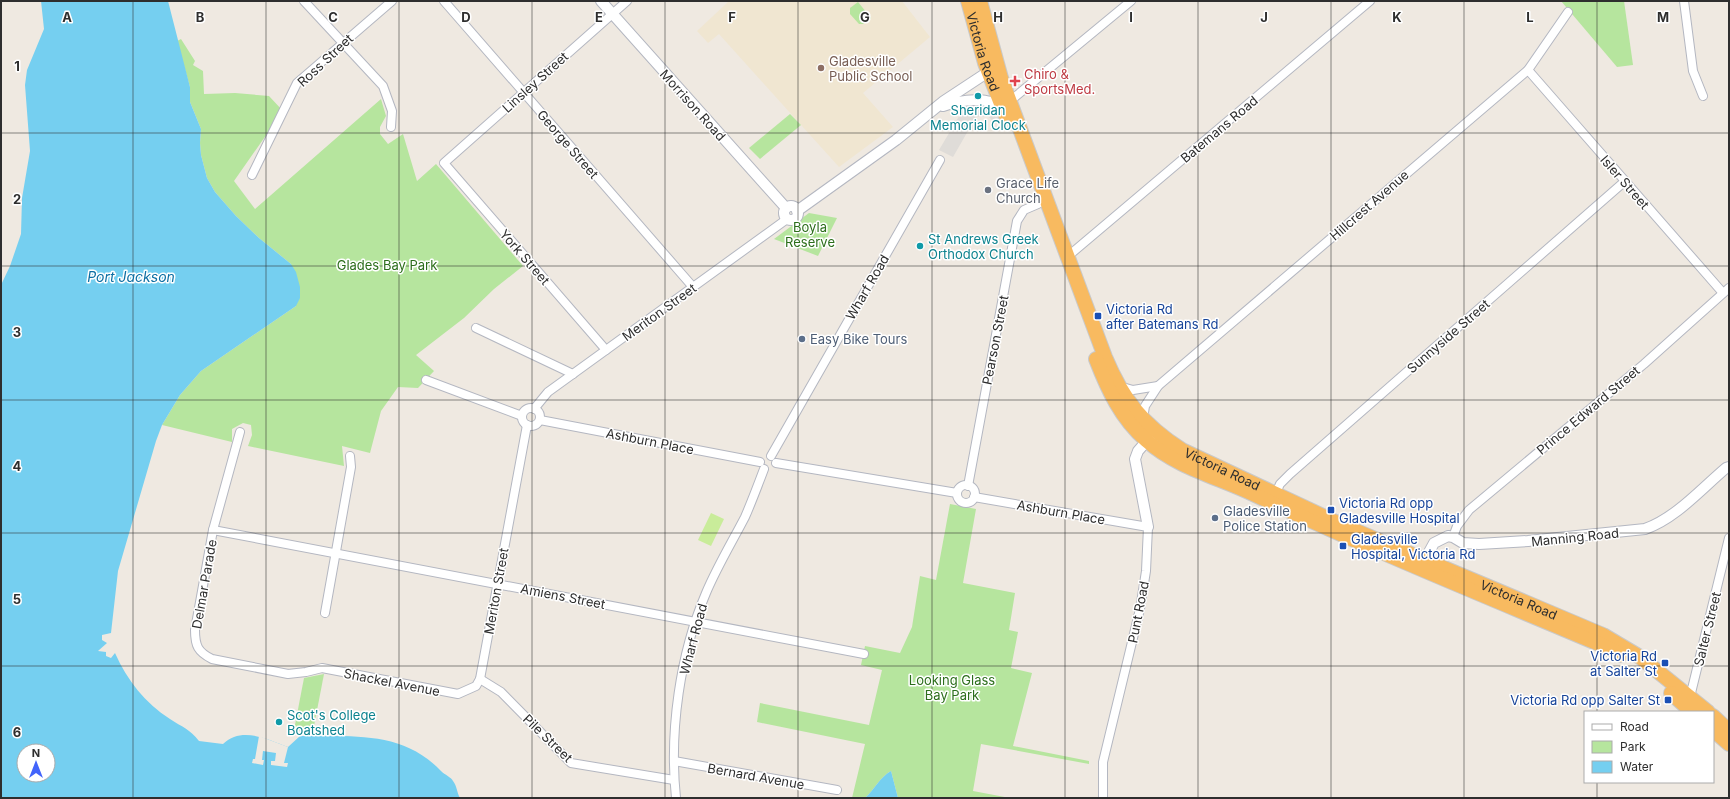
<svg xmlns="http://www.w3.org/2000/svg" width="1730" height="799" font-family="Inter,sans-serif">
<rect width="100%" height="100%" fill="#efe9e1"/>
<!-- education -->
<polygon fill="#f0e6d1" points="729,1 902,1 930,37 863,93 893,127 839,167 719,34 708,43 697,31"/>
<!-- green -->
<g fill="#b6e59e">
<polygon points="1561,1 1624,1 1633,65 1617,67"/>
<polygon points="858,2 871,18 863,24 859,24 850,14 850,8"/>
<polygon points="181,39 195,61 193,65 203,71 204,94 235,93 269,96 283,111 234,181 255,209 381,99 386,116 380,127 380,134 388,144 403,134 417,181 436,164 523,266 494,289 464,318 416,355 434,371 418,388 398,387 381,411 370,453 342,446 344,466 248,446 252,435 251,425 243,423 232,429 232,442 162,425 180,395 201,371 296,306 291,264 259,238 236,216 215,192 207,178 201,155 200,143 201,129 190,102 190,87 177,41"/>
<polygon points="790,114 801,125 760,159 749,148"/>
<polygon points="809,213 837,218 818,256 774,239"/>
<path d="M 950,504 L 976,509 L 963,583 L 1015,593 L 1009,630 L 1018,632 L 1011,668 L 1032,673 L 1013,746 L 1089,761 L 1089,764 L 981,744 L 973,791 L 1010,798 L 898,798 L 891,771 C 880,777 874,790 865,798 L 852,798 L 865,744 L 757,722 L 760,703 L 869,725 L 882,670 L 861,665 L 865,646 L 900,653 L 912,627 L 920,576 L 936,580 Z"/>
<polygon points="324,674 313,731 294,730 304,678"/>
</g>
<!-- pitch -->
<polygon fill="#c9ec9a" points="711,513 724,519 711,546 698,540"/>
<!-- plaza -->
<polygon fill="#dfdcd8" points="986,104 995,109 1000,120 994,122 988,116 976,117 953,157 939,150 961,113 955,105"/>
<!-- water -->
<g fill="#75cff0" fill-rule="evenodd">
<path d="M 41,1 L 168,1 L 190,87 L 190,102 L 201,129 L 200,143 L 201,155 L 207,178 L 215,192 L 236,216 L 259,238 L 291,264 L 296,272 L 300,287 L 300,298 L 296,306 L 201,371 L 180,395 L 162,425 L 156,441 L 118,571 L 111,633 L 102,635 L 102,640 L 107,643 L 98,651 L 106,652 L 106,656 L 111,658 L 115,653 C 127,680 145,703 170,719 C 182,727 190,729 199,741 L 223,744 C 242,726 266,739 288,747 L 300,736 C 351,737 402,730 441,771 C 445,775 451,777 453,781 C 457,786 457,793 460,798 L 1,798 L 1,285 L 10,266 L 21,234 L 22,198 L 30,151 L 25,85 L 27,70 L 44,29 ZM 24,751 L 48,751 L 48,775 L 24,775 Z"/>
<path d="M 891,771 L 898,798 L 865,798 C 874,790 880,777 891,771 Z"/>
</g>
<!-- pier -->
<polygon fill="#efe9e1" points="259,736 288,747 284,763 288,763 287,767 271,765 271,761 275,761 276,753 263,751 262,760 264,760 263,765 252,763 253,759 255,759"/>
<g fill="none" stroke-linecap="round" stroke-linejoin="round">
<!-- minor casing -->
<g stroke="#b4b7c1" stroke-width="10">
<g id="minor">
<polyline points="304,1 383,86 392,111 391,127"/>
<polyline points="444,1 693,287"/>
<polyline points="1684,1 1693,71 1703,96"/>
<polyline points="1528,70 1723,293"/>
<polyline points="1010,101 1131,1"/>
<polyline points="252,175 297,83 392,1"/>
<polyline points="1067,257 1370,1"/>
<polyline points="476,328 573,374"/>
<polyline points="606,350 444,163 627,1"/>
<polyline points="426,380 522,416"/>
<polyline points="1119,386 1133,390 1158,386"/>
<circle cx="531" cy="417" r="9"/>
<polyline points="534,409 548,392 787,219"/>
<polyline points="1143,419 1145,406 1158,386 1528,70 1568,12"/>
<polyline points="540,420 760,462"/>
<path d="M 240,432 L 213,530 L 195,630 C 195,646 198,652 212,659 L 288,674 L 306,672 L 322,668 L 458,694 L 476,686 L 480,679 L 527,425"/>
<polyline points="771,456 940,160"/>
<polyline points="776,463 957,493"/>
<circle cx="966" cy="494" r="9"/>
<polyline points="968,486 1017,221 1024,210 1038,204"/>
<polyline points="1276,493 1280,484 1290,474 1624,182"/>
<polyline points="974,497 1148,527 1146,571 1140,609 1103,762 1103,798"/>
<polyline points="213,530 864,654"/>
<polyline points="1453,537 1457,526 1469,510 1644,364 1729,288"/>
<polyline points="325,613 351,467 350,456"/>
<polyline points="480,679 501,692 571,763 674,780"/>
<polyline points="1690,697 1729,538"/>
<polyline points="674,761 837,790"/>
<path d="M 676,798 C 669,731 680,654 706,593 C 717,567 732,542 745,517 C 752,501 758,485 764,469"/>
</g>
</g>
<!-- tertiary casing -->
<g stroke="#b4b7c1" stroke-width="12">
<g id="tertiary">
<polyline points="601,1 786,208"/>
<path d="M 943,106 C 960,100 990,95 1003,110"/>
<circle cx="791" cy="213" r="7"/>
<polyline points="797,211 896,140 944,101 988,72 994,73"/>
<polyline points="1148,527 1135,459 1138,451 1151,436"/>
<path d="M 1422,565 L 1434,543 L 1448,536 L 1453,537 L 1463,543 L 1479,544 L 1528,541 L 1645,529 C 1676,518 1701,489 1726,468 L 1729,467"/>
</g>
</g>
<!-- trunk casing -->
<g stroke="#c9c9c9" stroke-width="16">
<g id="trunk">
<path id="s1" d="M 968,1 L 985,63 L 1005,114"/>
<path id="s2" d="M 980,1 L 1001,78 L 1105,357 C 1123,400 1143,425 1182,450 L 1342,525 L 1603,635 L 1640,657 L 1708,712"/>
<path d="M 1096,359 C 1108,390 1121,418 1146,440 C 1176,467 1217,477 1253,494 C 1367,548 1483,595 1599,644 L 1621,655"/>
<polyline points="1671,693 1692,712"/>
<polyline points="1713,716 1729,731"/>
<polyline points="1713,730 1729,744"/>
</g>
</g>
<!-- minor -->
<use href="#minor" stroke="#fff" stroke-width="8"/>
<!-- tertiary -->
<use href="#tertiary" stroke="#fff" stroke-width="10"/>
<!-- trunk -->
<use href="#trunk" stroke="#f8ba60" stroke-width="14"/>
</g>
<!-- grid -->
<path fill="none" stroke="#2e2e2e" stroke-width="1" stroke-opacity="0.55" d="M 133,1 L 133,798M 266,1 L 266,798M 399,1 L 399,798M 532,1 L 532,798M 665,1 L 665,798M 798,1 L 798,798M 932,1 L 932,798M 1065,1 L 1065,798M 1198,1 L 1198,798M 1331,1 L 1331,798M 1464,1 L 1464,798M 1597,1 L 1597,712M 1,133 L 1729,133M 1,266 L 1729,266M 1,400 L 1729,400M 1,533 L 1729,533M 1,666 L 1729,666M 1597,782 L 1597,798"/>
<!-- markers -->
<circle fill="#8d6e63" stroke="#fff" stroke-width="1.5" cx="821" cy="68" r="4"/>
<path fill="#e0444e" stroke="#fff" stroke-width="1.5" d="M1013 75h4v4h4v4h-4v4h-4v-4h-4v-4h4z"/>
<g fill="#0f9aa8" stroke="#fff" stroke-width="1.5">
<circle cx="978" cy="96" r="4"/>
<circle cx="920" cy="246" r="4"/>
<circle cx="279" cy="722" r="4"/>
</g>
<circle fill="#6b7280" stroke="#fff" stroke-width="1.5" cx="988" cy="190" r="4"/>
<g fill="#1a4fb4" stroke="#fff" stroke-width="1.5">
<rect x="1094" y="312" width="8" height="8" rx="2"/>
<rect x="1327" y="506" width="8" height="8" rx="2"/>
<rect x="1339" y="542" width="8" height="8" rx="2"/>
<rect x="1661" y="659" width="8" height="8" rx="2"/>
<rect x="1664" y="696" width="8" height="8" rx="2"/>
</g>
<g fill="#5c6f8a" stroke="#fff" stroke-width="1.5">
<circle cx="802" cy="339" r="4"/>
<circle cx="1215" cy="518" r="4"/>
</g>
<g text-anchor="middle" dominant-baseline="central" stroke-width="3" stroke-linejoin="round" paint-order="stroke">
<!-- street labels -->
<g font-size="13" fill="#2e2e2e" stroke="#fff">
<text stroke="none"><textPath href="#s1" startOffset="53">Victoria Road</textPath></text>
<text transform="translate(325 60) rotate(-43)">Ross Street</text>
<text transform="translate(535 82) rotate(-42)">Linsley Street</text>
<text transform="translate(693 105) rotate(48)">Morrison Road</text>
<text transform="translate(1219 129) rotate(-40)">Batemans Road</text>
<text transform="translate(568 144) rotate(49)">George Street</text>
<text transform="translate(1625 182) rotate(49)">Isler Street</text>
<text transform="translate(1369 205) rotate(-41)">Hillcrest Avenue</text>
<text transform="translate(525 257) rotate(49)">York Street</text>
<text transform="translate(867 287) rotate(-60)">Wharf Road</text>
<text transform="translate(659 312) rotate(-36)">Meriton Street</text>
<text transform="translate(1448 336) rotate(-41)">Sunnyside Street</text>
<text transform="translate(995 340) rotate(-79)">Pearson Street</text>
<text transform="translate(1588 410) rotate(-40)">Prince Edward Street</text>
<text transform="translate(650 441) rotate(11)">Ashburn Place</text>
<text stroke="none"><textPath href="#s2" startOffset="545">Victoria Road</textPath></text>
<text transform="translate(1061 512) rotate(10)">Ashburn Place</text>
<text transform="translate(1575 537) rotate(-6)">Manning Road</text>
<text transform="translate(204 584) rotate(-80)">Delmar Parade</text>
<text transform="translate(496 591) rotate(-80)">Meriton Street</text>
<text transform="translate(563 596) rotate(11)">Amiens Street</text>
<text stroke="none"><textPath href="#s2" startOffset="869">Victoria Road</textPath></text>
<text transform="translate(1138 612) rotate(-79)">Punt Road</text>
<text transform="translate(1707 629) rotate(-76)">Salter Street</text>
<text transform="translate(693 639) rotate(-75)">Wharf Road</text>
<text transform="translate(392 682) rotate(11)">Shackel Avenue</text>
<text transform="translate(548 738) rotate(44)">Pile Street</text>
<text transform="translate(756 776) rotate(10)">Bernard Avenue</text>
</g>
<!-- education labels -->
<g font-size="13" fill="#785e54" stroke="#fff" text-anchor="start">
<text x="829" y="61">Gladesville<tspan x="829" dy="15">Public School</tspan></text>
</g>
<!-- health labels -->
<g font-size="13" fill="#be3a42" stroke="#fff" text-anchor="start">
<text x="1024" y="74">Chiro &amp;<tspan x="1024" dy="15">SportsMed.</tspan></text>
</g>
<!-- culture labels -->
<g font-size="13" fill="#0d838f" stroke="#fff" text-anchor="start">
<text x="978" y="110" text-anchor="middle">Sheridan<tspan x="978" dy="15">Memorial Clock</tspan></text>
<text x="928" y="239">St Andrews Greek<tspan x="928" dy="15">Orthodox Church</tspan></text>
<text x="287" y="715">Scot's College<tspan x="287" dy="15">Boatshed</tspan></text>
</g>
<!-- worship labels -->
<g font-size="13" fill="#5b616d" stroke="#fff" text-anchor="start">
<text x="996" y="183">Grace Life<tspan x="996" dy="15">Church</tspan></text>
</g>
<!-- park labels -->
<g font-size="13" fill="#2c6e1b" stroke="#fff">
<text x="810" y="227">Boyla<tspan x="810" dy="15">Reserve</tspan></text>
<text x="387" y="265">Glades Bay Park</text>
<text x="952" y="680">Looking Glass<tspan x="952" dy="15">Bay Park</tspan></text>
</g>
<!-- transit labels -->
<g font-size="13" fill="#164399" stroke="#fff" text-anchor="start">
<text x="1106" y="309">Victoria Rd<tspan x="1106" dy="15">after Batemans Rd</tspan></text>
<text x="1339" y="503">Victoria Rd opp<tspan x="1339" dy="15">Gladesville Hospital</tspan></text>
<text x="1351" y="539">Gladesville<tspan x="1351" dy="15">Hospital, Victoria Rd</tspan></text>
<text x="1657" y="656" text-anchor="end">Victoria Rd<tspan x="1657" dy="15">at Salter St</tspan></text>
<text x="1660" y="700" text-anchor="end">Victoria Rd opp Salter St</text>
</g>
<!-- service labels -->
<g font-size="13" fill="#4e5e75" stroke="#fff" text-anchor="start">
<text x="810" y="339">Easy Bike Tours</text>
<text x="1223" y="511">Gladesville<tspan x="1223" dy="15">Police Station</tspan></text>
</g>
<!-- water labels -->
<g font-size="14" font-style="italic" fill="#0d6fa3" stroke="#fff">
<text x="131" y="276">Port Jackson</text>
</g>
</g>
<g font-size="13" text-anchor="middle" font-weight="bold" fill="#2e2e2e" stroke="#fff" stroke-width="3" stroke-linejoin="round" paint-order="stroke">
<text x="67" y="22">A</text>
<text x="200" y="22">B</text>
<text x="333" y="22">C</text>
<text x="466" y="22">D</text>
<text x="599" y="22">E</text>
<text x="732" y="22">F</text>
<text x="865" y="22">G</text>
<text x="998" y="22">H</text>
<text x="1131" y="22">I</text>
<text x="1264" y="22">J</text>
<text x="1397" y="22">K</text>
<text x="1530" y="22">L</text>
<text x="1663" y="22">M</text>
<text x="17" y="71">1</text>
<text x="17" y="204">2</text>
<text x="17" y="337">3</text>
<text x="17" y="471">4</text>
<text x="17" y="604">5</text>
<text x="17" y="737">6</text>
</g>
<!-- border -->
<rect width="1730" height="799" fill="none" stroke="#2e2e2e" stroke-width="4"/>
<!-- legend -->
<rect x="1584" y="711" width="130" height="72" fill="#ffffff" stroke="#ababab"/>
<rect x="1592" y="724" width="20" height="6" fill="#ffffff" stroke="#ababab"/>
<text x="1620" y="731" font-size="12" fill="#2e2e2e">Road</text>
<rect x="1592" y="741" width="20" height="12" fill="#b6e59e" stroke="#ababab"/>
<text x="1620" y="751" font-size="12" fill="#2e2e2e">Park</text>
<rect x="1592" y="761" width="20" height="12" fill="#75cff0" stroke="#ababab"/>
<text x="1620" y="771" font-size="12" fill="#2e2e2e">Water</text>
<!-- north arrow -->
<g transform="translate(36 763)"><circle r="19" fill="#ffffff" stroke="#ababab"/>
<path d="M0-3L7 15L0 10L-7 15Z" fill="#4264fb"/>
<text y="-6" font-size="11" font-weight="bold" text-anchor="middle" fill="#2e2e2e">N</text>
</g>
</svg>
